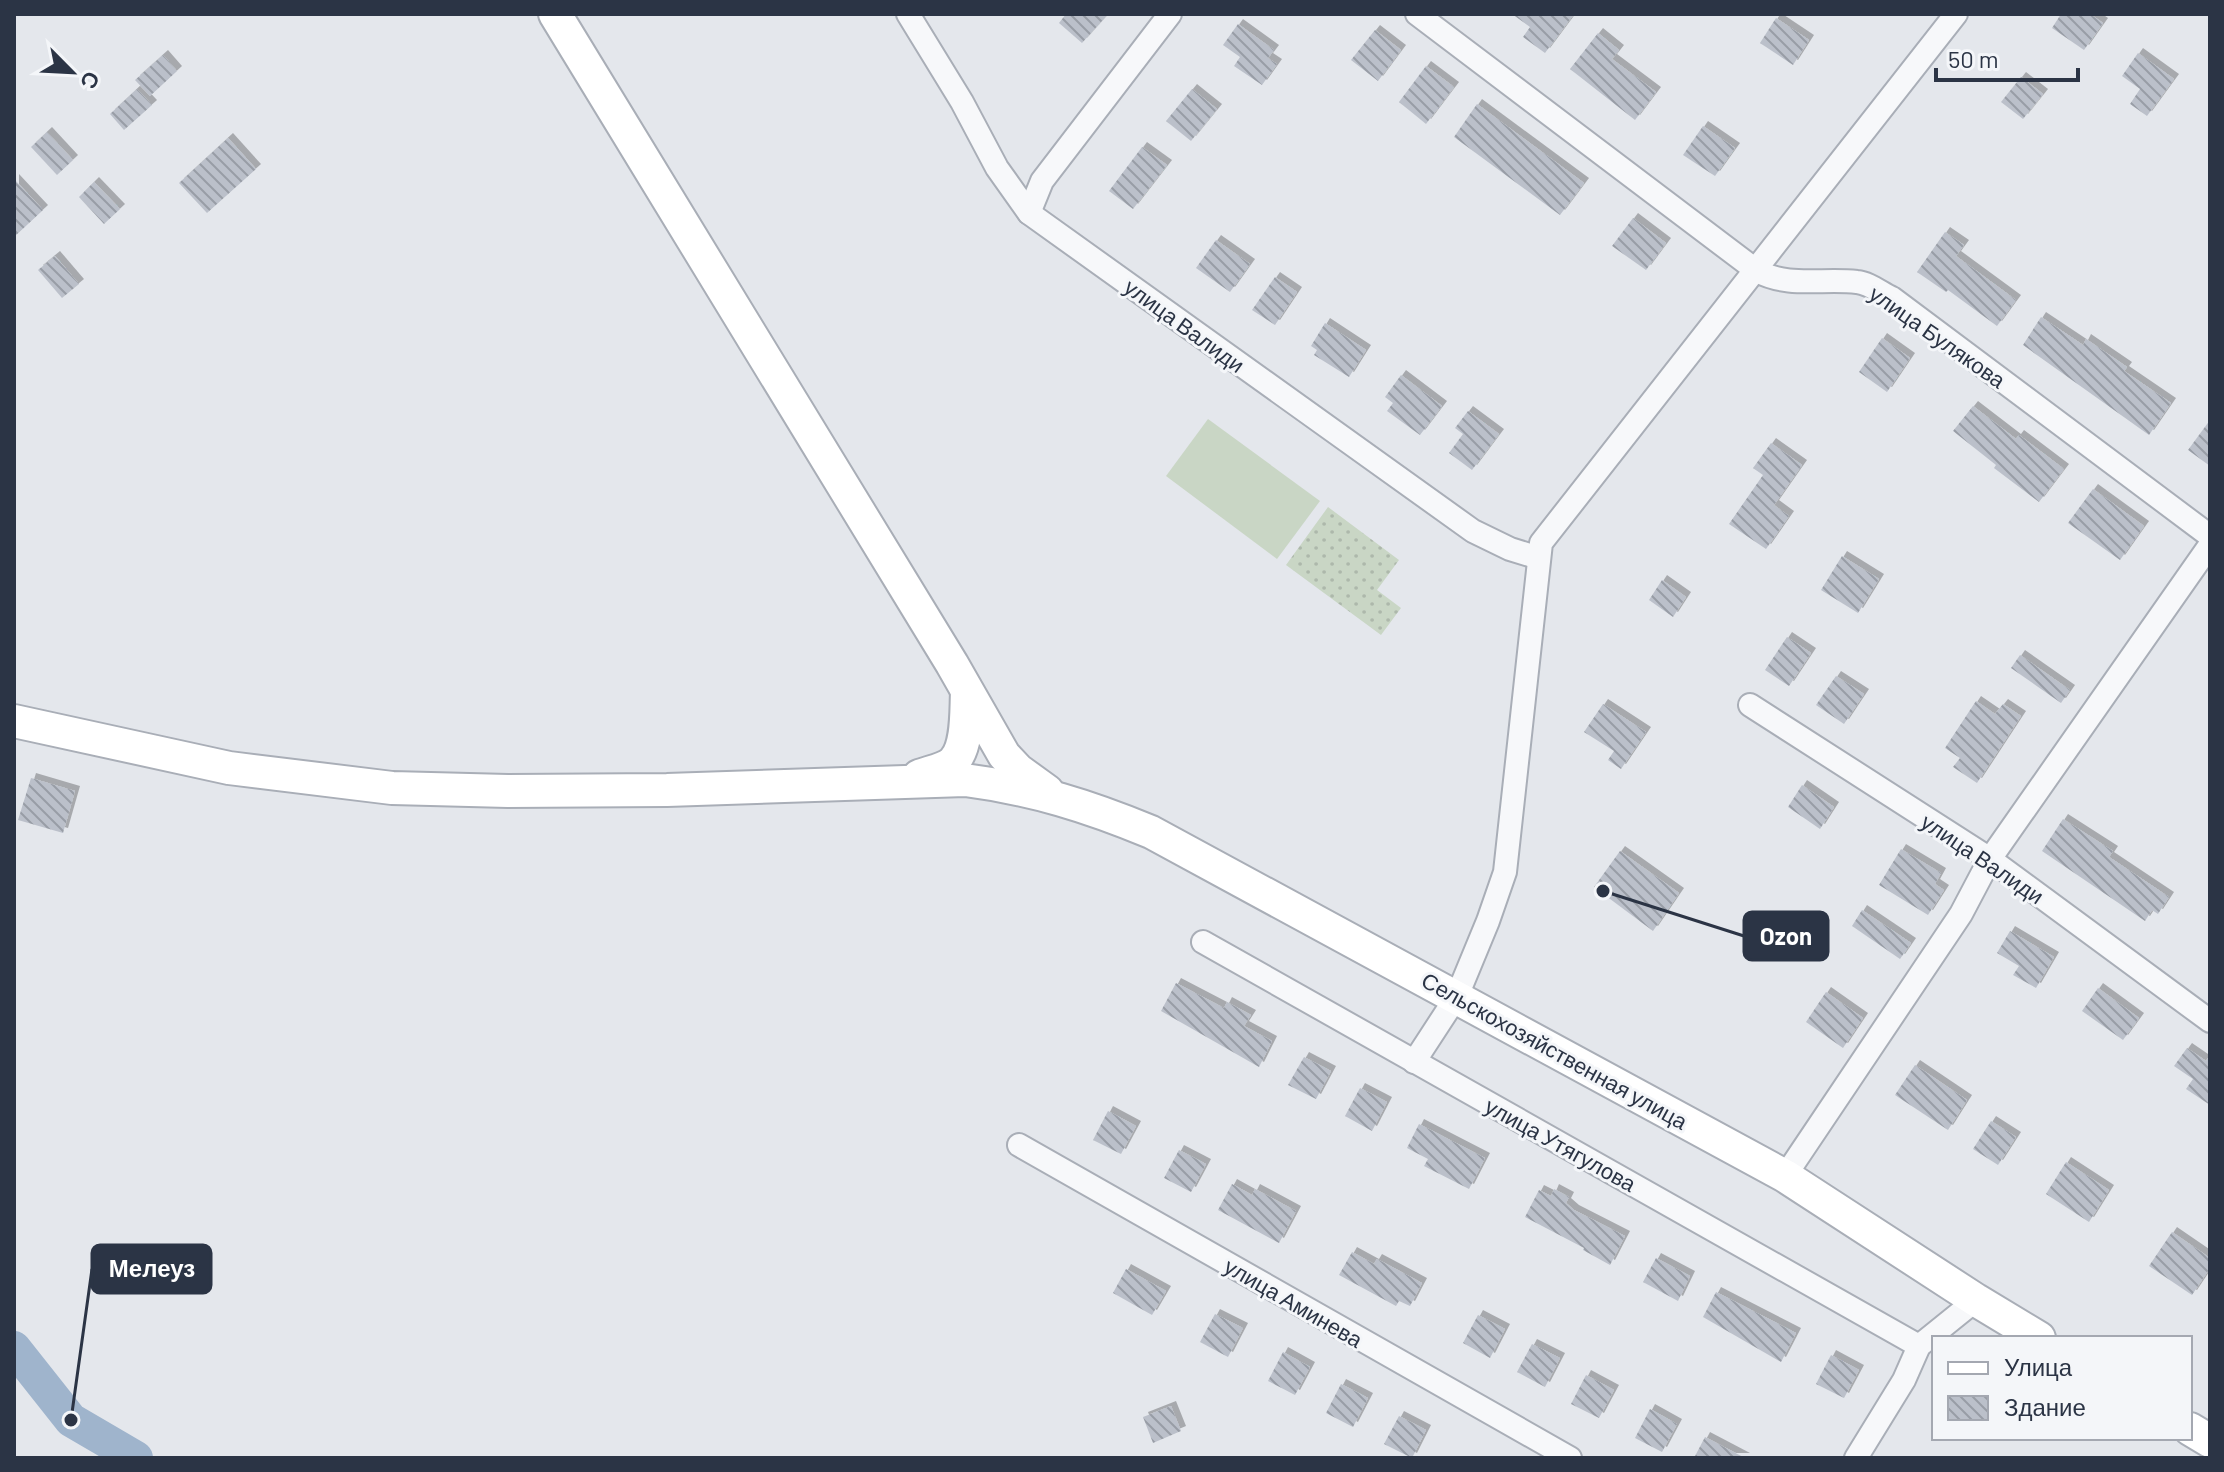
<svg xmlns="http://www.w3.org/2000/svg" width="2224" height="1472" font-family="Barlow,sans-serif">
<defs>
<pattern id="green-dots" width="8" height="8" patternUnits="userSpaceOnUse" patternTransform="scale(2)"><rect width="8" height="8" fill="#c9d6c5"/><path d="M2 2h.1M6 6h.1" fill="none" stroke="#adb8ab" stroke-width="1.8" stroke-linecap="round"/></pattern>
<pattern id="building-back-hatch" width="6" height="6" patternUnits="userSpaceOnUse" patternTransform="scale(2)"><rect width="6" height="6" fill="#bbc0ca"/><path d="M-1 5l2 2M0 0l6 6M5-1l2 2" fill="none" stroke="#989da6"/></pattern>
<filter id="shadow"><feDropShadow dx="5" dy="-5" stdDeviation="0" flood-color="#0004"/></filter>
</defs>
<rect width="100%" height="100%" fill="#e4e7ec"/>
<!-- green -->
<polygon fill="url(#green-dots)" points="1328,507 1399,560 1377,590 1401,608 1381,635 1286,565"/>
<!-- pitch -->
<polygon fill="#c9d6c5" points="1208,419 1320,501 1277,559 1166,476"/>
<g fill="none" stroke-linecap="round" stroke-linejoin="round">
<!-- river -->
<polyline stroke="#9fb4cc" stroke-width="34" points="14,1348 71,1420 136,1458"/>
</g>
<!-- building -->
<g fill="url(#building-back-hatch)" filter="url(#shadow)">
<polygon points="1066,14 1108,14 1082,43 1059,23"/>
<polygon points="1512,14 1574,14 1545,53 1523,37 1530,27"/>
<polygon points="2061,14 2090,14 2103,23 2084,50 2052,28"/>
<polygon points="1776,18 1809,40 1793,65 1760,43"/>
<polygon points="1238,24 1274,50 1268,58 1277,64 1262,85 1234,66 1240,57 1223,45"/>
<polygon points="1375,30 1401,50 1378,81 1351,60"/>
<polygon points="1598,33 1619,50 1612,59 1656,92 1635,120 1570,69"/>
<polygon points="2138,53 2174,79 2147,116 2130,104 2140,89 2122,76"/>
<polygon points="163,55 177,71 150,96 135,80"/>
<polygon points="1426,66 1454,87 1426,124 1399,102"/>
<polygon points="2021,77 2043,94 2023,119 2001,102"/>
<polygon points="137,89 152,105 124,130 110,114"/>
<polygon points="1192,89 1217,109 1191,141 1166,121"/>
<polygon points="1477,104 1584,183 1560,215 1454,137"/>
<polygon points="1703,126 1735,148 1715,176 1683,155"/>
<polygon points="47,132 73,160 57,175 31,147"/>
<polygon points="228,138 256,169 207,213 179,183"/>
<polygon points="1142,147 1167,165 1133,209 1109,191"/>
<polygon points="14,179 43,210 14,237"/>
<polygon points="94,182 120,209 104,224 79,197"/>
<polygon points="1633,218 1666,243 1646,270 1612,246"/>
<polygon points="1945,232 1964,245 1956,256 2016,300 1997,326 1948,290 1946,292 1917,272"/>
<polygon points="1216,240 1250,264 1230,292 1196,268"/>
<polygon points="55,256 79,284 62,298 38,270"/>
<polygon points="1275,277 1297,292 1275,325 1252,310"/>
<polygon points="2041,317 2083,345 2086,339 2127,367 2124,371 2171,403 2149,435 2023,345"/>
<polygon points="1325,323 1366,350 1349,377 1314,355 1317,350 1311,346"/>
<polygon points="1882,338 1910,358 1887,392 1859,372"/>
<polygon points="1401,375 1442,406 1420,435 1387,411 1393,403 1385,397"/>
<polygon points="1973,406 2016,439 2019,435 2064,469 2039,502 1994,468 1996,465 1953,431"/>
<polygon points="1468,411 1499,434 1472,470 1449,453 1463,434 1455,428"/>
<polygon points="2210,420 2210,466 2188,450"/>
<polygon points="1771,443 1802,465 1774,505 1789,516 1766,549 1729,524 1763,475 1753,468"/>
<polygon points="2093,489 2144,526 2120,560 2068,523"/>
<polygon points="1842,556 1879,579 1858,613 1821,590"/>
<polygon points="1662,580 1686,597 1673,617 1649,600"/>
<polygon points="1787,637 1811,653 1789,686 1765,670"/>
<polygon points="2020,655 2070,690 2061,703 2011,668"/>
<polygon points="1836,676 1864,694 1844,724 1816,705"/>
<polygon points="1976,701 1995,714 2003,704 2021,716 1977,783 1953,767 1960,758 1945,748"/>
<polygon points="1603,704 1646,732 1621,769 1608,760 1614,751 1584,732"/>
<polygon points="31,778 75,791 63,833 18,820"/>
<polygon points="1802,785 1834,807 1820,829 1788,807"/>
<polygon points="2063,819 2113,851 2109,857 2169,897 2158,914 2152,910 2145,921 2042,851"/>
<polygon points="1901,849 1941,873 1935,884 1944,890 1928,915 1879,885"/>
<polygon points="1620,851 1679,893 1653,931 1594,887"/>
<polygon points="1862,910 1911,943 1900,959 1852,926"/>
<polygon points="2010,931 2054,957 2036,988 2013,975 2019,966 1997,953"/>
<polygon points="1176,983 1224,1008 1227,1002 1251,1015 1244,1026 1272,1041 1259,1067 1161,1011"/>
<polygon points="2098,988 2139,1018 2123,1040 2082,1011"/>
<polygon points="1826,992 1863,1018 1843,1048 1806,1022"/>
<polygon points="2187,1048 2206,1061 2210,1055 2210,1105 2186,1089 2193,1079 2174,1066"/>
<polygon points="1304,1057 1331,1071 1316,1099 1288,1085"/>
<polygon points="1915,1065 1967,1100 1948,1130 1895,1095"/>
<polygon points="1360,1088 1387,1102 1372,1131 1345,1116"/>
<polygon points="1108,1111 1136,1126 1121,1154 1093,1140"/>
<polygon points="1991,1121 2016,1137 1998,1165 1973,1149"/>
<polygon points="1419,1124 1485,1158 1469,1189 1424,1166 1428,1159 1407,1148"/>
<polygon points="1179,1150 1206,1164 1191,1192 1164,1178"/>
<polygon points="2066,1162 2109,1190 2089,1222 2046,1194"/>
<polygon points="1232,1184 1252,1195 1255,1189 1296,1211 1279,1243 1218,1210"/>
<polygon points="1554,1189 1569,1197 1566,1203 1574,1210 1625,1236 1610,1265 1583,1250 1584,1248 1525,1217 1539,1190 1551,1196"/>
<polygon points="2172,1232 2210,1258 2210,1268 2192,1295 2149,1266"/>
<polygon points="1352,1252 1374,1264 1377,1259 1422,1283 1410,1306 1399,1301 1396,1306 1339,1275"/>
<polygon points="1656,1258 1690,1276 1678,1301 1643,1282"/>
<polygon points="1126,1269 1166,1291 1152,1315 1113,1293"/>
<polygon points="1716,1292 1796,1333 1781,1362 1703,1317"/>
<polygon points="1215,1314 1243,1328 1228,1357 1200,1342"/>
<polygon points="1478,1315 1505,1329 1490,1358 1463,1343"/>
<polygon points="1532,1344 1560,1358 1545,1387 1517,1372"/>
<polygon points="1283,1352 1310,1367 1295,1395 1268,1381"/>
<polygon points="1831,1355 1859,1370 1844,1398 1816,1384"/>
<polygon points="1586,1375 1614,1390 1599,1418 1571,1404"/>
<polygon points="1341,1384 1368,1398 1353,1427 1326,1413"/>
<polygon points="1171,1406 1181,1431 1153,1443 1143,1417"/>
<polygon points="1650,1409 1677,1424 1662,1452 1635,1438"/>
<polygon points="1399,1416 1426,1430 1412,1458 1384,1444"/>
<polygon points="1705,1437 1745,1458 1694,1458"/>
</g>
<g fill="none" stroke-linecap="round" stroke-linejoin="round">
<!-- street casing -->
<g stroke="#a9aeb7" stroke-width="26">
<g id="street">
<polyline points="908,14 962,102 997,168 1029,213 1473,531 1510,549 1539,558"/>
<path d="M 1417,14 L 1757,271 C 1789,288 1822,278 1857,282 C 1869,283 1881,293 1892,298 L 2210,536"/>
<polyline points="1029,213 1042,181 1170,14"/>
<polyline points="1750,705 1990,859 2210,1021"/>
<polyline points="1203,942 1919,1346"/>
<polyline points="1414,1062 1457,996 1488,921 1505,872 1541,543 1956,14"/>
<polyline points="1019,1145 1570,1458"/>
<polyline points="1785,1176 1961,914 1990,859 2210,545"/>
<polyline points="1856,1458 1904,1380 1919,1346 1976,1300"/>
</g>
</g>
<!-- secondary casing -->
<g stroke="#a9aeb7" stroke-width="36">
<g id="secondary">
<polyline points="555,14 952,664 1004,755 1018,770 1047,791"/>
<path d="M 14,721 L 229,768 L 392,788 L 508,791 L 667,790 L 965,780 C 1034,789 1088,806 1151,832 L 1785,1176 L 1976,1300 L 2039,1338"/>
<path d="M 919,776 C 929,772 947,769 954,761 C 968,746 966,711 967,692"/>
<polyline points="2190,1429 2210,1441"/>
</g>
</g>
<!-- street -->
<use href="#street" stroke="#f7f8fa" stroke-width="22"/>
<!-- secondary -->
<use href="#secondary" stroke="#fff" stroke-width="32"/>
</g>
<g text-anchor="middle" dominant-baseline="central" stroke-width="6" stroke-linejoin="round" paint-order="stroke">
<!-- street labels -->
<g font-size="22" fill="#2b3445" stroke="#f4f6f9">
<text transform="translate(1185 325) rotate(36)">улица Валиди</text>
<text transform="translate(1938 336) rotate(35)">улица Булякова</text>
<text transform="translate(1983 858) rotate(34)">улица Валиди</text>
<text transform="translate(1555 1050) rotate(29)">Сельскохозяйственная улица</text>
<text transform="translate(1561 1144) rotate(29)">улица Утягулова</text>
<text transform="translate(1294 1302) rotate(30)">улица Аминева</text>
</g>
</g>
<!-- callouts -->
<path fill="none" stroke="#2b3445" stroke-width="3" d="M1603 891L1744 936M71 1420L92 1269"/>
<g fill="#2b3445" stroke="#f4f6f9" stroke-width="3">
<circle cx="1603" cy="891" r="8"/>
<circle cx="71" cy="1420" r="8"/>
</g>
<g fill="#2b3445" stroke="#2b3445" stroke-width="3">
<rect x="1744" y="912" width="84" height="48" rx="8"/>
<rect x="92" y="1245" width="119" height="48" rx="8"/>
</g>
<g font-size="24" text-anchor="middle" font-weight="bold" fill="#fff">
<text x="1786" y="945">Ozon</text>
<text x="152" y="1277">Мелеуз</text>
</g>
<!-- border -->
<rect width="2224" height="1472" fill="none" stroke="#2b3445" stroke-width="32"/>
<!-- legend -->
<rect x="1932" y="1336" width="260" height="104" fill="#f4f6f9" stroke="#a4a8b1" stroke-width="2"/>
<rect x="1948" y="1362" width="40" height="12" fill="#ffffff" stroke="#a4a8b1" stroke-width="2"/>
<text x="2004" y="1376" font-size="24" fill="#2b3445">Улица</text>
<rect x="1948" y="1396" width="40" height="24" fill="url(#building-back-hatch)" stroke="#a4a8b1" stroke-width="2"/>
<text x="2004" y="1416" font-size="24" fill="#2b3445">Здание</text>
<!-- north arrow -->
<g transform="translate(72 72) rotate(114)" stroke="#f4f6f9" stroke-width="6" paint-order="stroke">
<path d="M0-6L14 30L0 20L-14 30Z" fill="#2b3445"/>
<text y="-12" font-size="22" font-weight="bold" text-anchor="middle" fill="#2b3445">С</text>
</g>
<!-- scale -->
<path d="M1936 68v12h142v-12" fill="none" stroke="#2b3445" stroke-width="4"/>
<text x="1948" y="68" font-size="24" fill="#2b3445" stroke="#f4f6f9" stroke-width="6" paint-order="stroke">50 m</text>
</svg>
